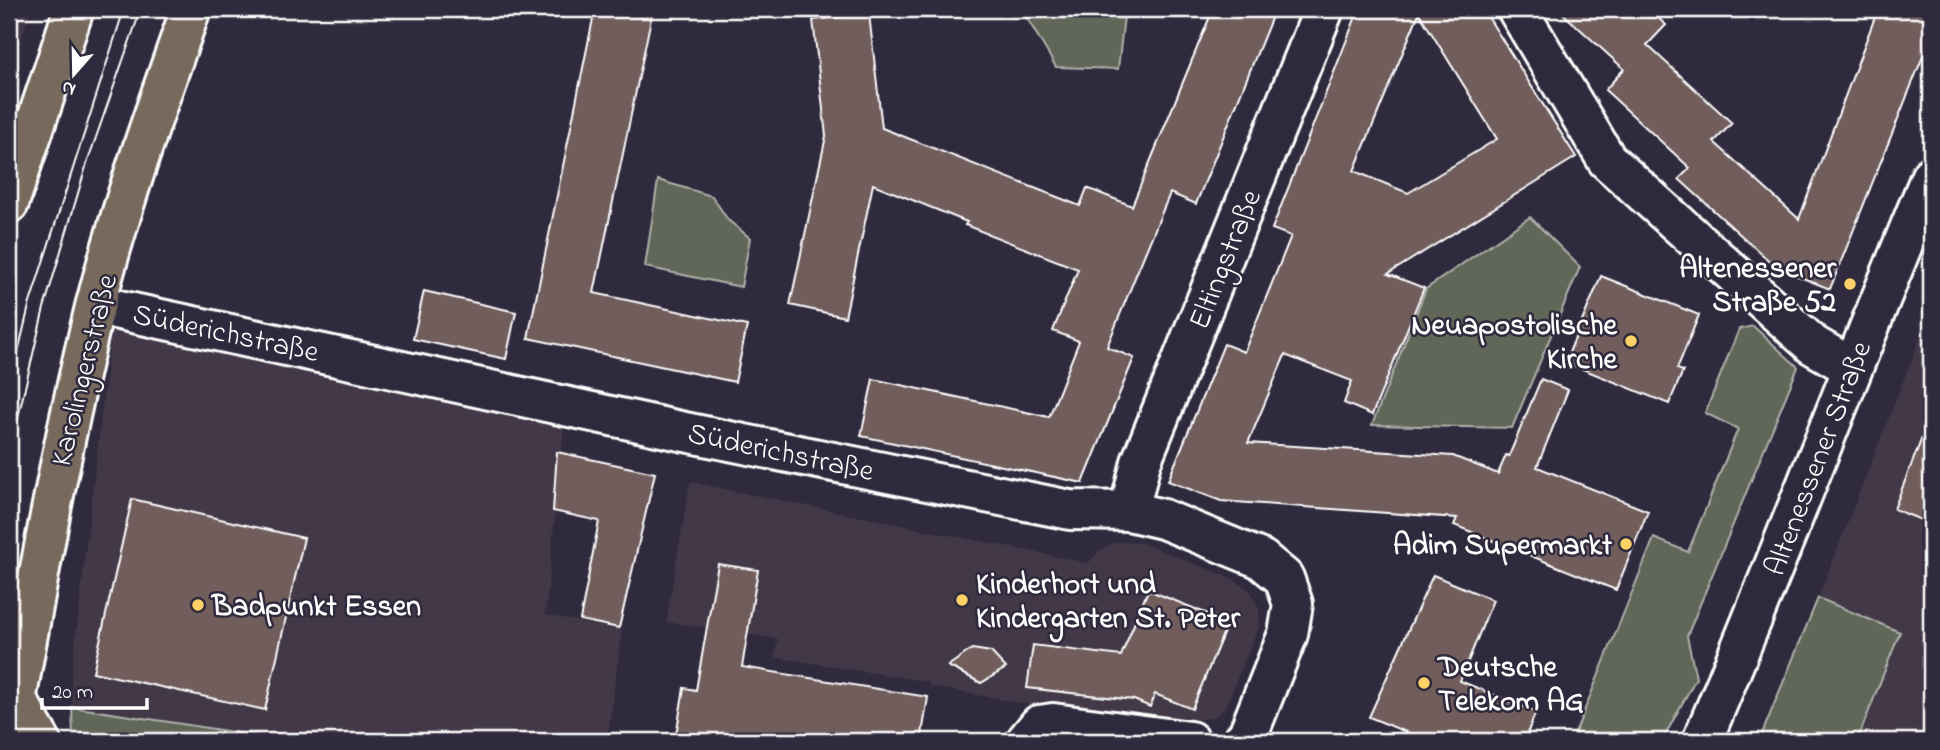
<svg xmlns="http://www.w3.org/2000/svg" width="1940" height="750" font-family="'Indie Flower',sans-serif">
  <rect width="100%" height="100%" fill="#2f2a3d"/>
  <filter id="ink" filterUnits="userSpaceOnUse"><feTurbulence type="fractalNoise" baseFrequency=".0143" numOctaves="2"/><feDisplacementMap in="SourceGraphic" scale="14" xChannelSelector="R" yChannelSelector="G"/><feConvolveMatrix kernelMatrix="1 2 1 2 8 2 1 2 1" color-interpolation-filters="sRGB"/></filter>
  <g filter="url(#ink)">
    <path fill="#423946" d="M 9,9 L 31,9 L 9,76 Z
      M 1931,310 L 1931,741 L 1857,741 L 1900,632 L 1818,598 Z
      M 112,320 L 565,416 L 545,615 L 622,630 L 607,741 L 292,741 L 72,707 L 71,678 Z
      M 690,482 L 1088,563 L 1100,550 L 1116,542 L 1142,543 L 1235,580 L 1250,591 L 1259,608 L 1259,626 L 1225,708 L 1214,717 L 1200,720 L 1038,701 L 1031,705 L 929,686 L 929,682 L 774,657 L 778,639 L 666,622 Z"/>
    <path fill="#606659" stroke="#b0b2ac" stroke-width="2" d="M 1030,9 L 1117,9 L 1124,16 L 1118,69 L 1056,67 L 1024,13 Z
      M 658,180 L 712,196 L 728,220 L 750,238 L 741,287 L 645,267 Z
      M 1530,217 L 1580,267 L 1512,428 L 1372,425 L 1426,289 Z
      M 1753,326 L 1798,367 L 1687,636 L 1696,678 L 1662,741 L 1572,741 L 1654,538 L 1688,552 L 1738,429 L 1705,413 L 1739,329 Z
      M 1818,598 L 1900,632 L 1857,741 L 1759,741 Z
      M 72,707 L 292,741 L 77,741 L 73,736 Z"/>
    <path fill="#6f5d5c" stroke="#fff" stroke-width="2" fill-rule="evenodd" d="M 595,9 L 653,9 L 594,293 L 747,326 L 735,382 L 528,338 Z
      M 1213,9 L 1275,9 L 1196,204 L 1170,193 L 1138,270 L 1107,347 L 1134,358 L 1083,483 L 861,436 L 873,379 L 1049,417 L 1079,341 L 1053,331 L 1078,269 L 965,225 L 967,222 L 873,184 L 845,317 L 790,305 L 826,136 L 813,20 L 869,14 L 882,128 L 1080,206 L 1087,188 L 1132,206 Z
      M 1359,9 L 1483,9 L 1576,157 L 1388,274 L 1424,288 L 1372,415 L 1344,403 L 1352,381 L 1285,355 L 1248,443 L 1453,456 L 1498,474 L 1506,455 L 1509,456 L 1541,379 L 1568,390 L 1537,467 L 1648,511 L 1616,590 L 1454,525 L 1457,518 L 1221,501 L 1168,481 L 1224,344 L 1244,352 L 1291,236 L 1272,229 ZM 1419,13 L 1497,139 L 1408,193 L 1354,171 Z
      M 1558,9 L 1648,9 L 1666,25 L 1647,45 L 1732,123 L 1714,142 L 1799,219 L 1878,9 L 1931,9 L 1931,36 L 1830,289 L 1777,268 L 1679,179 L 1690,168 L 1605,90 L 1624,69 Z
      M 1601,276 L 1699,315 L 1677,369 L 1683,371 L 1669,404 L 1565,362 Z
      M 424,291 L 516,312 L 506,359 L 413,339 Z
      M 1929,420 L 1931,421 L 1931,524 L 1894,509 Z
      M 557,452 L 655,473 L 619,628 L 580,620 L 599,521 L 553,511 Z
      M 132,499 L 304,538 L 265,710 L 93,672 Z
      M 718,564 L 758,570 L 742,667 L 928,697 L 921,741 L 675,741 L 684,688 L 696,690 Z
      M 1433,575 L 1493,600 L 1460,681 L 1536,712 L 1524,741 L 1428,741 L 1369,717 Z
      M 1148,590 L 1228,622 L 1192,709 L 1155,694 L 1150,707 L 1134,700 L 1027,688 L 1033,645 L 1121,656 Z
      M 972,649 L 991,652 L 1006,668 L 981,683 L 948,666 Z"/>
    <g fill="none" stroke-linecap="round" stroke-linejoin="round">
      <g stroke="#fff" stroke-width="44">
        <path id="minor" d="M 1517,9 L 1607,160 L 1813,345 L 1851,367
          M 96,305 L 685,432 L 1070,510 L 1129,511 L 1163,519 L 1261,559 L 1284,578 L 1293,604 L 1288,634 L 1247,737 L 1242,741
          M 1129,511 L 1141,462 L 1324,9
          M 1026,741 L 1039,725 L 1053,723 L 1190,741
          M 1702,741 C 1781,554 1853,363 1931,176"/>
      </g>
      <g stroke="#fff" stroke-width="44">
        <path id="major" d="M 9,203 L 74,9
          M 16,698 L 41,741
          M 9,740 C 35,595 60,450 95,307 C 121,206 156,107 191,9"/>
      </g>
      <use href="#minor" stroke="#2f2a3d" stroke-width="38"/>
      <use href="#major" stroke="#77695c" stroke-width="38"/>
      <path stroke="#fff" stroke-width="2" d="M 9,390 L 29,306 L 124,9
        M 9,455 L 44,308 L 87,163 L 141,9"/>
    </g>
  </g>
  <g fill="#ffd166" stroke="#2f2a3d" stroke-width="2.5">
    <circle cx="1850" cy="284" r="7"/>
    <circle cx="1631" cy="341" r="7"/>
    <circle cx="1626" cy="544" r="7"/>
    <circle cx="962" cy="600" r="7"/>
    <circle cx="198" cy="605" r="7"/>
    <circle cx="1424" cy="683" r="7"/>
  </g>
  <g text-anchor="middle" stroke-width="5" stroke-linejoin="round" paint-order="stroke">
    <g font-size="30" fill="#fff" stroke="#2f2a3d">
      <text transform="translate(1224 259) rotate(-68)" y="10">Eltingstraße</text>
      <text transform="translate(226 332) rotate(12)" y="10">Süderichstraße</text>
      <text transform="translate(83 370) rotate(-76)" y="10">Karolingerstraße</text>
      <text transform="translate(781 451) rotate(12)" y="10">Süderichstraße</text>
      <text transform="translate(1817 458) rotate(-69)" y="10">Altenessener Straße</text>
    </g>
    <g font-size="30" font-weight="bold" fill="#fff" stroke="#2f2a3d" text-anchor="end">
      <text x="1836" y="277">Altenessener<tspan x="1836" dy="34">Straße 52</tspan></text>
      <text x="1617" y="334">Neuapostolische<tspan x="1617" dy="34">Kirche</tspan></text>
      <text x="1612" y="554">Adim Supermarkt</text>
      <text x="976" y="593" text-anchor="start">Kinderhort und<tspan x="976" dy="34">Kindergarten St. Peter</tspan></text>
      <text x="212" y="615" text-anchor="start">Badpunkt Essen</text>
      <text x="1438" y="676" text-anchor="start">Deutsche<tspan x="1438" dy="34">Telekom AG</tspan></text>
    </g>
  </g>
  <rect width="1940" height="750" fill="none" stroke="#2f2a3d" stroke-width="35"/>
  <rect x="18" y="18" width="1905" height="715" fill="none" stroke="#fff" stroke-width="2.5" filter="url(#ink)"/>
  <g transform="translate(74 74) rotate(200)" stroke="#2f2a3d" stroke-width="5" paint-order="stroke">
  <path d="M0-5L12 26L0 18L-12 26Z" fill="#ffffff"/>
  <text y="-10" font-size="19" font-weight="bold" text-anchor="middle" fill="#ffffff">N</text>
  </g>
  <path d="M42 698v10h105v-10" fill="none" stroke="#ffffff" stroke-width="3.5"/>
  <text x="52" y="698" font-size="21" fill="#ffffff" stroke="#2f2a3d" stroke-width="5" paint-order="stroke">20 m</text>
</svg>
